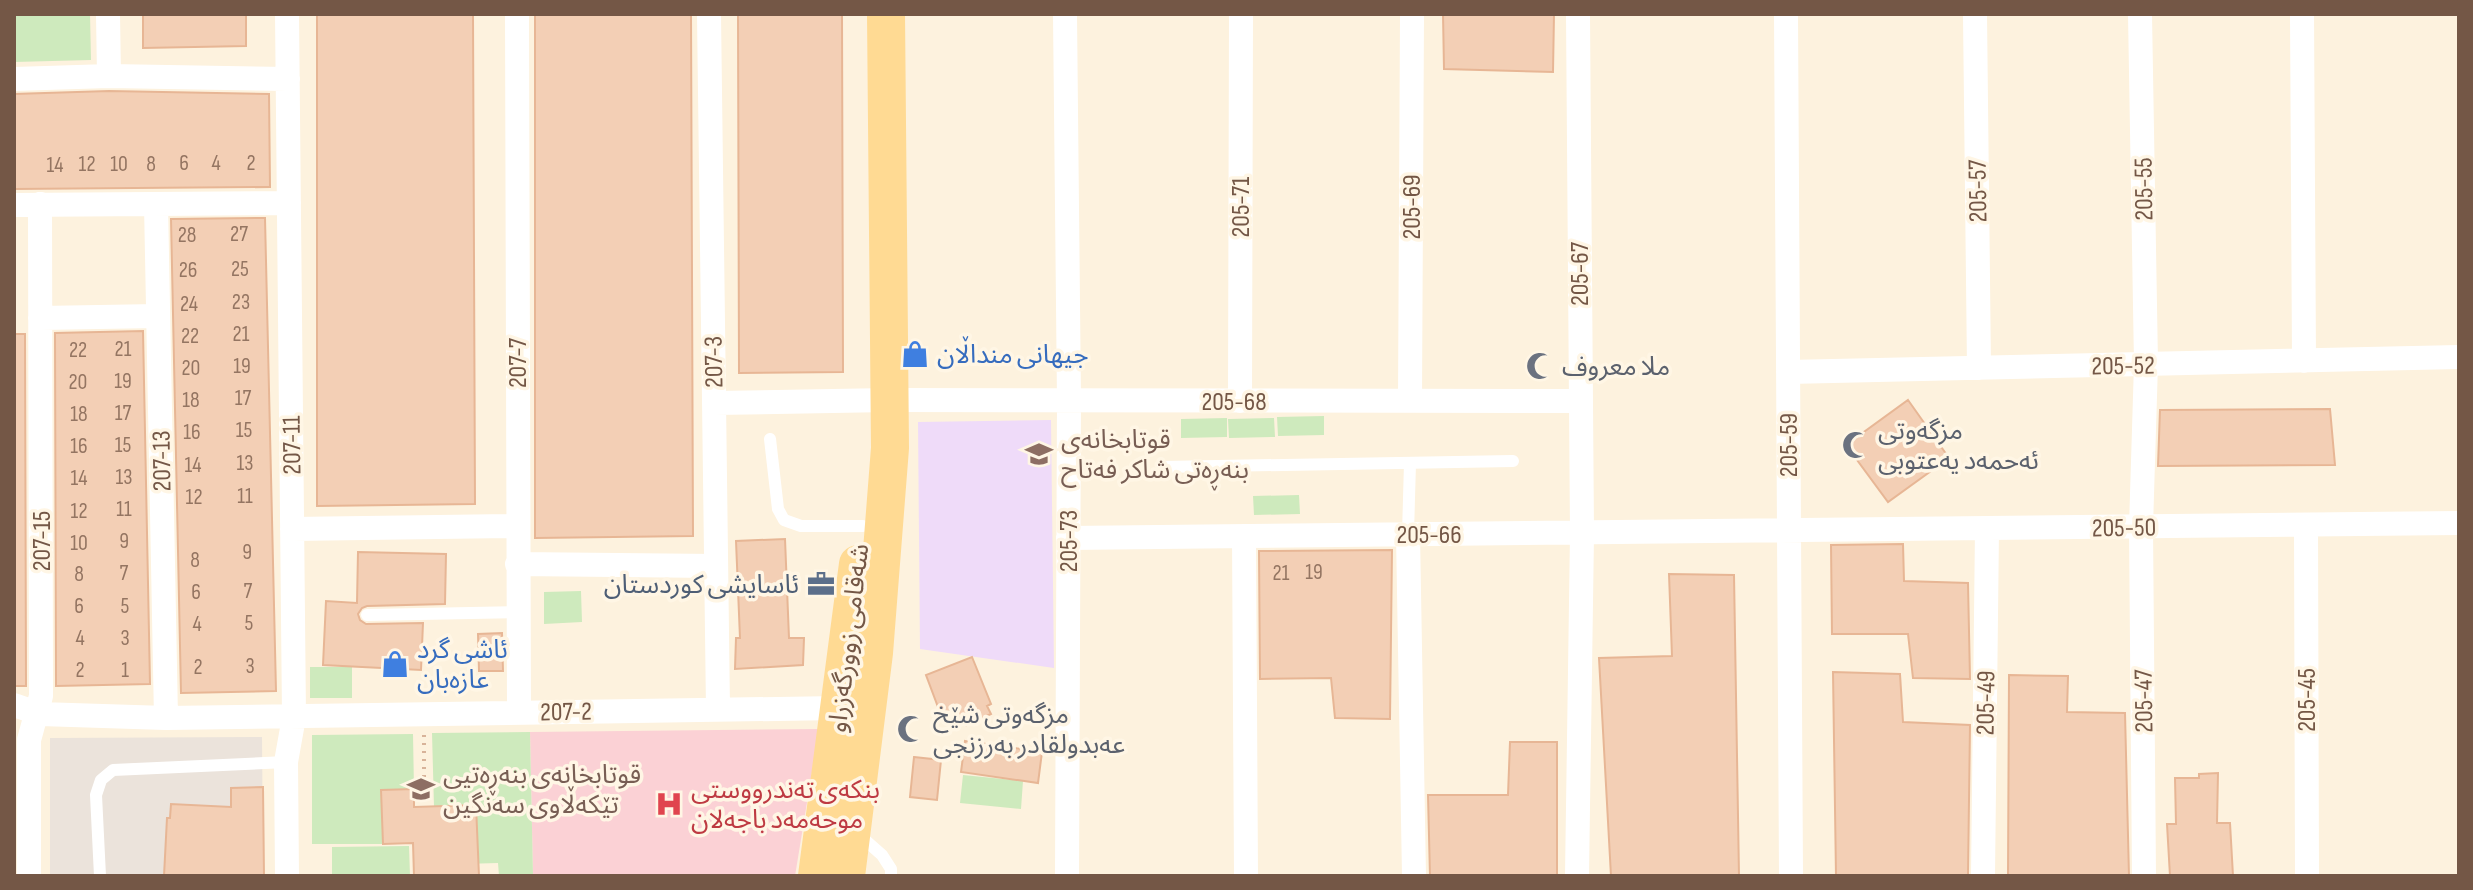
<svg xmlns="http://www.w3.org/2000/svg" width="2473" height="890" font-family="'Sofia Sans Condensed','Noto Sans Arabic',sans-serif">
  <rect width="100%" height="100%" fill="#fdf2de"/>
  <path fill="#ebe3db" d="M 262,737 L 263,860 L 178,876 L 50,876 L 50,738 Z"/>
  <path fill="#efdbf9" d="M 1051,420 L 1054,668 L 920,649 L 918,422 Z"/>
  <path fill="#fbd1d5" d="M 819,729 L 795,876 L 533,876 L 530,732 Z"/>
  <path fill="#ceeabd" d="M 14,14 L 90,14 L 91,60 L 14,62 Z
    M 1324,416 L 1324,435 L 1278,436 L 1277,417 Z
    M 1227,418 L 1227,437 L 1181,438 L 1181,419 Z
    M 1274,418 L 1275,437 L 1229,438 L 1228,419 Z
    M 1299,495 L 1300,514 L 1254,515 L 1253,496 Z
    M 581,591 L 582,622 L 544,624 L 544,592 Z
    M 310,667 L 352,667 L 352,698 L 310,698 Z
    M 530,732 L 533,876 L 499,876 L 498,863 L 429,865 L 478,845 L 476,805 L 434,807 L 432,733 Z
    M 413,734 L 414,789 L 381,790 L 383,844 L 312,844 L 312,735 Z
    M 963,775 L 1023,781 L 1021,809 L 960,803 Z
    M 409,846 L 410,876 L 332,876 L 332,847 Z"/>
  <path fill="#f3cfb5" stroke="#e7b695" stroke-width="2" d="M 143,14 L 246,14 L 246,46 L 143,48 Z
    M 317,14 L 473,14 L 475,504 L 317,506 Z
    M 535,14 L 691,14 L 693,536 L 535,538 Z
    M 738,14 L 842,14 L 843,372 L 739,373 Z
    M 1443,14 L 1554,14 L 1553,72 L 1444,69 Z
    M 109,91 L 269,94 L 270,187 L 14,189 L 14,94 Z
    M 265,218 L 276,691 L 181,693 L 171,219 Z
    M 143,331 L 150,684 L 56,686 L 55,333 Z
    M 14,334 L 25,334 L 26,686 L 14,686 Z
    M 1908,400 L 1949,458 L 1888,502 L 1846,445 Z
    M 2330,409 L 2335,465 L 2158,466 L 2160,410 Z
    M 785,539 L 789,638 L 804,638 L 803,665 L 735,669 L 736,638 L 740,638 L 736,541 Z
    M 1903,544 L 1904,581 L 1968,583 L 1970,679 L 1913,678 L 1908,634 L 1832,634 L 1831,545 Z
    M 1392,550 L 1390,719 L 1335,718 L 1331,678 L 1260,679 L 1259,551 Z
    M 358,552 L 446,554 L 445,604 L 367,606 L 362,608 L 358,614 L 360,620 L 366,624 L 423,623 L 421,670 L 323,665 L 326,601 L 357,603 Z
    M 1669,574 L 1734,575 L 1739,876 L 1611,876 L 1599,658 L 1672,656 Z
    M 502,633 L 503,671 L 479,671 L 478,634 Z
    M 972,657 L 991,704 L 987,706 L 991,714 L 967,725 L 969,714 L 944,723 L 926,675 Z
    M 1833,672 L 1900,674 L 1903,722 L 1970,725 L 1968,876 L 1836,876 Z
    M 2009,675 L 2068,676 L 2067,712 L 2125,713 L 2129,876 L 2008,876 Z
    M 965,741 L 1042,752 L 1038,783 L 961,772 Z
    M 1510,742 L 1557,742 L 1557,876 L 1430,876 L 1428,795 L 1508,795 Z
    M 914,757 L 941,760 L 937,800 L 910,797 Z
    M 2218,773 L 2217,823 L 2230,823 L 2233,876 L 2170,876 L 2167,824 L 2176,824 L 2175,778 L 2199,778 L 2199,774 Z
    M 263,787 L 264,876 L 164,876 L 167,818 L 170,818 L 171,804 L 231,807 L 231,788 Z
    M 414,789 L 414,807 L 476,805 L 479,876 L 414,876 L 413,843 L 383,844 L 381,790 Z"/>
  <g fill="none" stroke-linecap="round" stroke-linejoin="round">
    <path stroke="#d8b399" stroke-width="4" stroke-dasharray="2 6" stroke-linecap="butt" d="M 424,735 L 424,807"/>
    <path stroke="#fff" stroke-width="12" d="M 770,439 L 778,509 L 784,520 L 801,526 L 863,526
      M 1162,467 L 1513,461
      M 1408,534 L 1410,463
      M 367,615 L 518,612
      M 857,833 L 882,855 L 891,869 L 891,876
      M 100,876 L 96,795 L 101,780 L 113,770 L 286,762"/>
    <path stroke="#fff" stroke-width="24" d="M 108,14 L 109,76
      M 287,14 L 294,717 L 286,762 L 287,876
      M 517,14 L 519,712
      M 709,14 L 718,709
      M 1065,14 L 1069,401 L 1067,876
      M 1786,14 L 1791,876
      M 1975,14 L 1979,368
      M 2140,14 L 2146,364 L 2141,527 L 2144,876
      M 2302,14 L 2304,361
      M 14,79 L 109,76 L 288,79
      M 156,204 L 166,718
      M 14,205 L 289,203
      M 40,318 L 158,316
      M 1788,372 L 2459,357
      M 1240,401 L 1241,14
      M 1410,401 L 1412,14
      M 714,403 L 889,400 L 1580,401
      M 2306,525 L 2307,876
      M 292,529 L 517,526
      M 1408,534 L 1414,876
      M 1244,536 L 1246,876
      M 1068,538 L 2459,523
      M 517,564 L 716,566
      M 14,705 L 40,714 L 166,718 L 839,708
      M 29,876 L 29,740 L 41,696 L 40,204
      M 1577,876 L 1582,534 L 1578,14
      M 1983,876 L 1987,529"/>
    <path stroke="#ffda93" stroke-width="38" d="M 817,876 L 858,564
      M 846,876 L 874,653 L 890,448 L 886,14"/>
  </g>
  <defs>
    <g id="shop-bare" transform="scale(2.16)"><path d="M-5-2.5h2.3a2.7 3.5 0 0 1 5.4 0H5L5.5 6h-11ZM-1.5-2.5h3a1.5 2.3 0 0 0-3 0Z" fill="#3f7fe0" stroke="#fff6e5" stroke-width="2.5" paint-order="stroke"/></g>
    <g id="mosque-bare" transform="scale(2.16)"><path d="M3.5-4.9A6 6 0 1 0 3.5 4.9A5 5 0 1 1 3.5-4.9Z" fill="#6b7280" stroke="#fff6e5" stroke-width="2.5" paint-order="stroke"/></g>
    <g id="school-bare" transform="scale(2.16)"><path d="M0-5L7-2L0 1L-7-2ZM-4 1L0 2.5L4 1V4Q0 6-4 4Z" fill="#8d6e63" stroke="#fff6e5" stroke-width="2.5" paint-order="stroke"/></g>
    <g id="office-bare" transform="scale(2.16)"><path d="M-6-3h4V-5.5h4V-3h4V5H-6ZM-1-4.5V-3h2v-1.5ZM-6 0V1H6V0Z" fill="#5c6f8a" stroke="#fff6e5" stroke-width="2.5" paint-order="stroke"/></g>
    <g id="hospital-bare" transform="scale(2.16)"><path d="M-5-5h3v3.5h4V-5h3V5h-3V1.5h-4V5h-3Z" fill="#e0444e" stroke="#fff6e5" stroke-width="2.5" paint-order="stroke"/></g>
  </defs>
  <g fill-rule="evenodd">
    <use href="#shop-bare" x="915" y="354"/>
    <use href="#mosque-bare" x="1540" y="366"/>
    <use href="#mosque-bare" x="1856" y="445"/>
    <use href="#school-bare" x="1039" y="454"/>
    <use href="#office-bare" x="821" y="584"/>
    <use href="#shop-bare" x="395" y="664"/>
    <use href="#mosque-bare" x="911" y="729"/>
    <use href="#school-bare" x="421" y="789"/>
    <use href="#hospital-bare" x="669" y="804"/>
  </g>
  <g text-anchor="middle" stroke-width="7" stroke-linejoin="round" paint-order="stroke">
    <g font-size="22" fill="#947562">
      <text x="184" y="170">6</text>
      <text x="216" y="170">4</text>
      <text x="251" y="170">2</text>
      <text x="87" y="171">12</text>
      <text x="119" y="171">10</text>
      <text x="151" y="171">8</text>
      <text x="55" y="172">14</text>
      <text x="239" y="241">27</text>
      <text x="187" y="242">28</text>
      <text x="240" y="276">25</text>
      <text x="188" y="277">26</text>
      <text x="241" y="309">23</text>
      <text x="189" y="311">24</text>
      <text x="241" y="341">21</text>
      <text x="190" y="343">22</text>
      <text x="123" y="356">21</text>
      <text x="78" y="357">22</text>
      <text x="242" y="373">19</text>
      <text x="191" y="375">20</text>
      <text x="123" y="388">19</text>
      <text x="78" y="389">20</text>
      <text x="243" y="405">17</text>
      <text x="191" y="407">18</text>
      <text x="123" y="420">17</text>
      <text x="79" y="421">18</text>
      <text x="244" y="437">15</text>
      <text x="192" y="439">16</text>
      <text x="123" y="452">15</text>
      <text x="79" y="453">16</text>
      <text x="245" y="470">13</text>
      <text x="193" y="472">14</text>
      <text x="124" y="484">13</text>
      <text x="79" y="485">14</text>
      <text x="245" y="503">11</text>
      <text x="194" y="504">12</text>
      <text x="124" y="516">11</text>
      <text x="79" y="518">12</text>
      <text x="124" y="548">9</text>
      <text x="79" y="550">10</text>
      <text x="247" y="559">9</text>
      <text x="195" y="567">8</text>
      <text x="1314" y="579">19</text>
      <text x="124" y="580">7</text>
      <text x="1281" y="580">21</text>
      <text x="79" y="581">8</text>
      <text x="248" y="598">7</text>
      <text x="196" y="599">6</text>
      <text x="79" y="613">6</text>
      <text x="125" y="613">5</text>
      <text x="249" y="630">5</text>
      <text x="197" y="631">4</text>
      <text x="80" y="645">4</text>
      <text x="125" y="645">3</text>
      <text x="250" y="673">3</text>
      <text x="198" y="674">2</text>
      <text x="80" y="677">2</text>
      <text x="125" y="677">1</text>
    </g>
    <g font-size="26" fill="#745746" stroke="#fff6e5">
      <text transform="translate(2143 189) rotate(-91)" y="9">205-55</text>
      <text transform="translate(1977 191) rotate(-91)" y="9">205-57</text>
      <text transform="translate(1240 207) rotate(-90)" y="9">205-71</text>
      <text transform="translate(1411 207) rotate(-90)" y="9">205-69</text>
      <text transform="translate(1579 274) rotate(-90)" y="9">205-67</text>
      <text transform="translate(713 362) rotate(-91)" y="9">207-3</text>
      <text transform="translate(517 363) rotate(-90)" y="9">207-7</text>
      <text transform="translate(2123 365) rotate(-1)" y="9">205-52</text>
      <text x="1234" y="410">205-68</text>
      <text transform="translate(291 445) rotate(-91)" y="9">207-11</text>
      <text transform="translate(1788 445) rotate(-90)" y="9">205-59</text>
      <text transform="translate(161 461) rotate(-91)" y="9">207-13</text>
      <text transform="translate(2124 527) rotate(-1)" y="9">205-50</text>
      <text x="1429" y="543">205-66</text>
      <text transform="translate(41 541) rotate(-90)" y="9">207-15</text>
      <text transform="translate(1068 541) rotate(-90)" y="9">205-73</text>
      <text transform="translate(848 638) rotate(-83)" y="9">شەقامی زوورگەزراو</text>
      <text transform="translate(2306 700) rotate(-90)" y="9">205-45</text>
      <text transform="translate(2143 701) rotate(-91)" y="9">205-47</text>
      <text transform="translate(1985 703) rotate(-89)" y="9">205-49</text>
      <text transform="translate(566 711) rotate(-1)" y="9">207-2</text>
    </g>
    <g font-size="26" fill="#366cbe" stroke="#fff6e5" text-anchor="start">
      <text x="937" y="363">جیهانی منداڵان</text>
      <text x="417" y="658">ئاشی گرد<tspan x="417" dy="30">عازه‌بان</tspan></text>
    </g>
    <g font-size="26" fill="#5b616d" stroke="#fff6e5" text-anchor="start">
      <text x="1562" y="375">ملا معروف</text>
      <text x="1878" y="439">مزگەوتی<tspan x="1878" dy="30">ئەحمەد یەعتوبی</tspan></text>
      <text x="933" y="723">مزگەوتی شێخ<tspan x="933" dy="30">عەبدولقادر بەرزنجی</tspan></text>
    </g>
    <g font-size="26" fill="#785e54" stroke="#fff6e5" text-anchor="start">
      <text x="1061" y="448">قوتابخانەی<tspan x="1061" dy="30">بنەڕەتی شاكر فەتاح</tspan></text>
      <text x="443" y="783">قوتابخانەی بنەڕەتیی<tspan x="443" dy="30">تێکەڵاوی سەنگین</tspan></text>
    </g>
    <g font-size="26" fill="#4e5e75" stroke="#fff6e5" text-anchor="end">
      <text x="799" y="593">ئاسایشی كوردستان</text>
    </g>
    <g font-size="26" fill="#be3a42" stroke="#fff6e5" text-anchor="start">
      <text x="691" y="798">بنکەی تەندرووستی<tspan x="691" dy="30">موحەمەد باجەلان</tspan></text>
    </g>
  </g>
  <rect width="2473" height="890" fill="none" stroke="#745746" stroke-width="32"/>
</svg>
